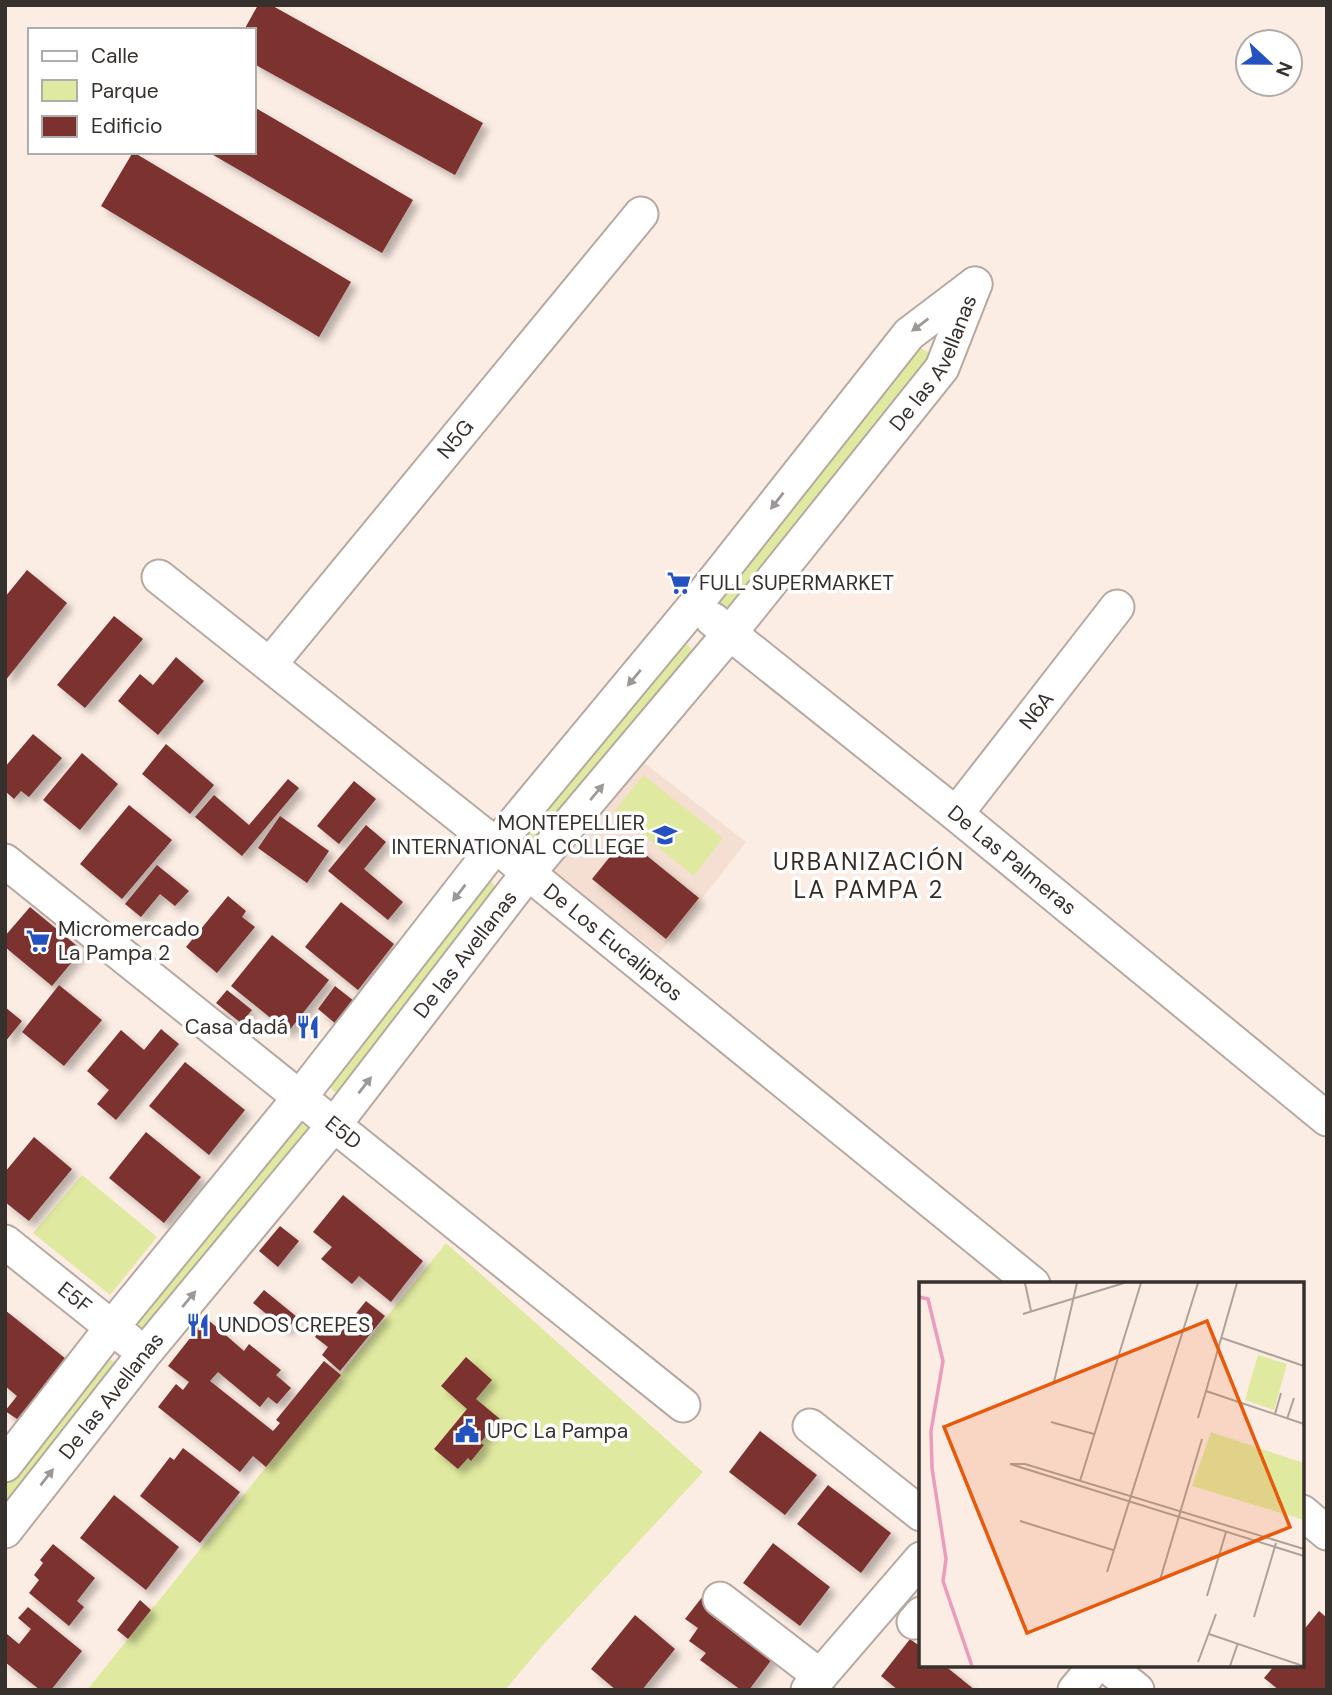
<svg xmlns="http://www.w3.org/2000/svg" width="1332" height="1695" font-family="'DM Sans',sans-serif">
  <defs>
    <filter id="shadow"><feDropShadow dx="6" dy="6" stdDeviation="3.5" flood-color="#0004"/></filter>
  </defs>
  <rect width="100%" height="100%" fill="#fcede4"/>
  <path fill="#f5dfd2" d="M 638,758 L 746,842 L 659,954 L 552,871 Z"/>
  <path fill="#dfe99f" d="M 921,348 L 928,352 L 931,358 L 729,609 L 722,605 L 719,599 L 917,349 Z
    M 682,643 L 689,646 L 693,653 L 528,851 L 519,845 L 518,838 Z
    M 643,775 L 723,838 L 694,876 L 614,812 Z
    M 483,881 L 491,881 L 498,890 L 341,1093 L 334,1092 L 328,1083 Z
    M 296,1123 L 307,1126 L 310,1130 L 145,1331 L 139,1328 L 135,1318 Z
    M 82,1175 L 157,1237 L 110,1295 L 33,1233 Z
    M 446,1243 L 703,1472 L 543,1645 L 505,1690 L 87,1690 Z
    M 107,1357 L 116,1363 L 5,1513 L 5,1476 Z"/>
  <path fill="#7b322f" filter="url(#shadow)" d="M 258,5 L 271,5 L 483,123 L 455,175 L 254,64 L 254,30 L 244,30 Z
    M 254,107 L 413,200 L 382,253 L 208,152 L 254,152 Z
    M 133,152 L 351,282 L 319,337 L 101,206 Z
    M 27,570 L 67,603 L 5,681 L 5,597 Z
    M 114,616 L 143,639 L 85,708 L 57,685 Z
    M 176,657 L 204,681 L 158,735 L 118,701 L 140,674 L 153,685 Z
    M 33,734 L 62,758 L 29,797 L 21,791 L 14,799 L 5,791 L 5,767 Z
    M 166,744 L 214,785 L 190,814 L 142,774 Z
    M 82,753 L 118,784 L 80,830 L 43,800 Z
    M 288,779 L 299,788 L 242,856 L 195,817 L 214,795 L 249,825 Z
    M 354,781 L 376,799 L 339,844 L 317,826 Z
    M 129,805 L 172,840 L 122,899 L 80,864 Z
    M 280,816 L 329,851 L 307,883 L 258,848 Z
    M 366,825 L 386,842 L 364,869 L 403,902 L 388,920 L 328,871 Z
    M 625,838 L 699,898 L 666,939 L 592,879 Z
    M 157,865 L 189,891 L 175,906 L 160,894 L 141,917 L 125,904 Z
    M 228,896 L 246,911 L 242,917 L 255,927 L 217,973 L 186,947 Z
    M 341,902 L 394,944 L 358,990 L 305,947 Z
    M 30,907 L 82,950 L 52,986 L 5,947 L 5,936 Z
    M 272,935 L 329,980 L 288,1032 L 231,986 Z
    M 59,985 L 102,1020 L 64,1066 L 22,1032 Z
    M 335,986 L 354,1001 L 336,1024 L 318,1009 Z
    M 227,990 L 252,1010 L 241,1023 L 216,1003 Z
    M 5,1007 L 22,1021 L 5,1042 Z
    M 161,1029 L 179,1044 L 116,1120 L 97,1104 L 109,1090 L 87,1071 L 121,1030 L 144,1050 Z
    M 185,1062 L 245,1110 L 209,1155 L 149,1106 Z
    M 146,1132 L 201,1177 L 164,1223 L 109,1178 Z
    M 34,1137 L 72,1169 L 29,1221 L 5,1202 L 5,1172 Z
    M 343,1195 L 423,1261 L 391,1302 L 359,1276 L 352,1284 L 321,1259 L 332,1247 L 313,1232 Z
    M 280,1226 L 299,1241 L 278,1267 L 259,1251 Z
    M 264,1290 L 297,1317 L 286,1330 L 253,1303 Z
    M 366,1301 L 385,1316 L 340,1371 L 322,1355 L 328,1347 L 315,1337 L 327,1321 L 341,1332 Z
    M 5,1310 L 66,1359 L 17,1419 L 5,1411 L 17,1396 L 5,1386 Z
    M 206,1318 L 244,1351 L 249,1344 L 281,1370 L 276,1375 L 291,1388 L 277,1404 L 268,1397 L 260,1407 L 218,1372 L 210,1381 L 273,1431 L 280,1423 L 276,1420 L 324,1361 L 341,1375 L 266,1467 L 253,1456 L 240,1472 L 158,1407 L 176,1384 L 183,1390 L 189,1382 L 168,1366 Z
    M 466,1357 L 492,1380 L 476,1399 L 500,1419 L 480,1443 L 484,1445 L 471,1461 L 468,1458 L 458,1469 L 434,1449 L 467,1409 L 441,1386 Z
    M 760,1431 L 817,1475 L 785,1515 L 729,1472 Z
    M 183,1448 L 240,1492 L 200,1543 L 140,1496 L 170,1457 L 174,1460 Z
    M 828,1485 L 891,1533 L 861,1573 L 797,1524 Z
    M 114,1495 L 179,1547 L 146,1590 L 80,1538 Z
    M 773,1543 L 830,1587 L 800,1626 L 743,1583 Z
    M 53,1544 L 95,1578 L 77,1601 L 84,1607 L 69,1626 L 29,1593 L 39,1580 L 34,1575 L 43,1563 L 40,1560 Z
    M 703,1596 L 778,1651 L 749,1690 L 741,1690 L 700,1660 L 706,1653 L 689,1641 L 698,1628 L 685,1619 Z
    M 140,1600 L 151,1610 L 128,1639 L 117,1630 Z
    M 28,1607 L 82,1651 L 51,1690 L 40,1690 L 5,1662 L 5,1636 L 7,1634 L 19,1644 L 31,1629 L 18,1618 Z
    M 1319,1611 L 1327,1618 L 1327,1690 L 1279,1690 L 1264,1678 L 1275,1665 L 1302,1665 L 1302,1632 Z
    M 635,1615 L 675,1649 L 642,1690 L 616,1690 L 591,1669 Z
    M 910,1639 L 921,1647 L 921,1665 L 944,1665 L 975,1690 L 898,1690 L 881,1676 Z"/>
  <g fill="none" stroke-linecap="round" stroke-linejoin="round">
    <g stroke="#b7a9a1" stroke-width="37">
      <g id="minor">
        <path id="s1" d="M 159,577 L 496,845 L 528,873 L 1033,1284"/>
        <path id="s2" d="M 712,619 L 956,814 L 1327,1119"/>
        <path id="s3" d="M 271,663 L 641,214"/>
        <path id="s4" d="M 956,814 L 1117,607"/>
        <path id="s5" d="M 5,861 L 683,1405"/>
        <path id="s6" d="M 5,1242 L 129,1341"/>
        <path d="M 810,1426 L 921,1514"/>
        <path d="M 5,1465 L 112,1327 L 300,1097 L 496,845 L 695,605 L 909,334 L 975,284"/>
        <path d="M 1302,1512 L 1327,1533"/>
        <path id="s7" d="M 5,1531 L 144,1354 L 334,1125 L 528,873 L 730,633 L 942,368 L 975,284"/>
        <path d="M 720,1599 L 820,1676"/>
        <path d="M 914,1622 L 921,1614"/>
        <path d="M 1106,1665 L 1137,1690"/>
        <path d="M 808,1690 L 921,1559"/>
        <path d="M 1075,1690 L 1096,1665"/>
      </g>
    </g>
    <use href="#minor" stroke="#fff" stroke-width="33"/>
  </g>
  <defs><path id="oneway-solid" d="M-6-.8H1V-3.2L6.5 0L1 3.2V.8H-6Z" transform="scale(1.75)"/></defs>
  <g fill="#9b9896">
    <use href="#oneway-solid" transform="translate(920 325) rotate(143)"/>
    <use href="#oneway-solid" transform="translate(777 501) rotate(128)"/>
    <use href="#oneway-solid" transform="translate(634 678) rotate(130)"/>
    <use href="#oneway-solid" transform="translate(597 792) rotate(-50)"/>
    <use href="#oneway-solid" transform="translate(459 893) rotate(128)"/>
    <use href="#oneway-solid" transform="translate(365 1085) rotate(-52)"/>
    <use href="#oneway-solid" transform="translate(189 1299) rotate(-50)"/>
    <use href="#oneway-solid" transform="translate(47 1477) rotate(-52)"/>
  </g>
  <defs>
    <g id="supermarket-bare" transform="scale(1.89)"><path d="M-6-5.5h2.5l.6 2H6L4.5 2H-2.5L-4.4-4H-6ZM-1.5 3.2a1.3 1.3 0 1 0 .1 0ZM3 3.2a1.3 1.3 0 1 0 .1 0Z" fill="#2452c0" stroke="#fff" stroke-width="2.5" paint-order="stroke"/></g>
    <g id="university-bare" transform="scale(1.89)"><path d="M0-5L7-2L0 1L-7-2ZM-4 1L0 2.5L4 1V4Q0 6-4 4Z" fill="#2452c0" stroke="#fff" stroke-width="2.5" paint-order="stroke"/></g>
    <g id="restaurant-bare" transform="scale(1.89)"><path d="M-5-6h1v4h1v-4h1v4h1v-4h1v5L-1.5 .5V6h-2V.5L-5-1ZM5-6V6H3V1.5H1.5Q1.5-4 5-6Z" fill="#2452c0" stroke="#fff" stroke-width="2.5" paint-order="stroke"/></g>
    <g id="civic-bare" transform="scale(1.89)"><path d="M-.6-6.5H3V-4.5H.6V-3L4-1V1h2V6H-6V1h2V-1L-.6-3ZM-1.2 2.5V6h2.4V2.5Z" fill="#2452c0" stroke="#fff" stroke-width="2.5" paint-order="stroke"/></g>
  </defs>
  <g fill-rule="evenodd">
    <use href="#supermarket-bare" x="679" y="583"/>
    <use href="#university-bare" x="665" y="835"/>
    <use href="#supermarket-bare" x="38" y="941"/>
    <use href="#restaurant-bare" x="308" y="1027"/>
    <use href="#restaurant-bare" x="198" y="1325"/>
    <use href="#civic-bare" x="467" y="1431"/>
  </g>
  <g text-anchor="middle" stroke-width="7" stroke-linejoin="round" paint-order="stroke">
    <g font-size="21" fill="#37312e" stroke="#fff">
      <text dy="7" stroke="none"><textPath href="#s7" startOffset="1494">De las Avellanas</textPath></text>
      <text dy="7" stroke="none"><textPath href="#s3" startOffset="290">N5G</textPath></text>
      <text dy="7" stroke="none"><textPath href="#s4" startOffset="131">N6A</textPath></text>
      <text dy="7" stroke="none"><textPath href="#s2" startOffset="385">De Las Palmeras</textPath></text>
      <text dy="7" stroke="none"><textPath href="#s1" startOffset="583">De Los Eucaliptos</textPath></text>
      <text dy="7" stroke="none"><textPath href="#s7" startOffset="738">De las Avellanas</textPath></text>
      <text dy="7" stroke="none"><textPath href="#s5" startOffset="434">E5D</textPath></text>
      <text dy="7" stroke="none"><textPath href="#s6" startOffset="89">E5F</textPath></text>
      <text dy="7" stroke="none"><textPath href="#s7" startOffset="172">De las Avellanas</textPath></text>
    </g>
    <g font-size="21" fill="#37312e" stroke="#fff" text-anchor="start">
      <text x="699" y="590">FULL SUPERMARKET</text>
      <text x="645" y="830" text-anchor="end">MONTEPELLIER<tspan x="645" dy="24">INTERNATIONAL COLLEGE</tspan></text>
      <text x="58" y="936">Micromercado<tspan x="58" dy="24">La Pampa 2</tspan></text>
      <text x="288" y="1034" text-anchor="end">Casa dadá</text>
      <text x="218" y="1332">UNDOS CREPES</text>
      <text x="487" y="1438">UPC La Pampa</text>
    </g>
    <g font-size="24" letter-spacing="2" fill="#372c25" stroke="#fff">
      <text x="869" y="870">URBANIZACIÓN<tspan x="869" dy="28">LA PAMPA 2</tspan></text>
    </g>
  </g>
  <g transform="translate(919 1282)">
    <rect width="385" height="385" fill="#fcede4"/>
    <path d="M 339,73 L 368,82 L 355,128 L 326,118 ZM 292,150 L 385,181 L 385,238 L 273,204 Z" fill="#dfe99f"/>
    <path fill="none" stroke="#ec9bbc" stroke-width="3.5" d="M 0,15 L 9,17 L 24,79 L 12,149 L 13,186 L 27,277 L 24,299 L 53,384"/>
    <path fill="none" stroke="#ada29b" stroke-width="2" d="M 106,1 L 112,29M 318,1 L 287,109 L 385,142M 104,32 L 205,1M 303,56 L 385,84M 135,100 L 158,1M 356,132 L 362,111M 279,136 L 287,109M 368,137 L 375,116M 132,140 L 175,152M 91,182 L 385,274M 91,182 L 106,182 L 385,267M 161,199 L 222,1M 101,239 L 194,268M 188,290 L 279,1M 241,298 L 283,157M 288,314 L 307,250M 335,335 L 357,261M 290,352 L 384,384M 279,380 L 297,332M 311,384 L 319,361"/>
    <path fill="#e8590c" fill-opacity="0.15" stroke="#e8590c" stroke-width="3.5" d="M 288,39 L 371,245 L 108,351 L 25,145 Z"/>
    <rect width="385" height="385" fill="none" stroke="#37312e" stroke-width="3.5"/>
  </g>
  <rect width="1332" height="1695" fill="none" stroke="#37312e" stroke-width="14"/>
  <rect x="28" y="28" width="228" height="126" fill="#ffffff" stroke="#afadab" stroke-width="2"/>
  <rect x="42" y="51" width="35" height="10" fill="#ffffff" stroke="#afadab" stroke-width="2"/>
  <text x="91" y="63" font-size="21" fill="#37312e">Calle</text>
  <rect x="42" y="80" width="35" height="21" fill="#dfe99f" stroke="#afadab" stroke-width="2"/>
  <text x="91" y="98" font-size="21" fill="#37312e">Parque</text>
  <rect x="42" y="116" width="35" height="21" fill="#7b322f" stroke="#afadab" stroke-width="2"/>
  <text x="91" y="133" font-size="21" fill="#37312e">Edificio</text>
  <g transform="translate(1269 63) rotate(112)"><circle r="33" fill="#ffffff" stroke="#afadab" stroke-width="2"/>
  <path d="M0-5L12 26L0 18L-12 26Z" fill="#2452c0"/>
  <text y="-10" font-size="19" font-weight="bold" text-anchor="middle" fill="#37312e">N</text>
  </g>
</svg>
